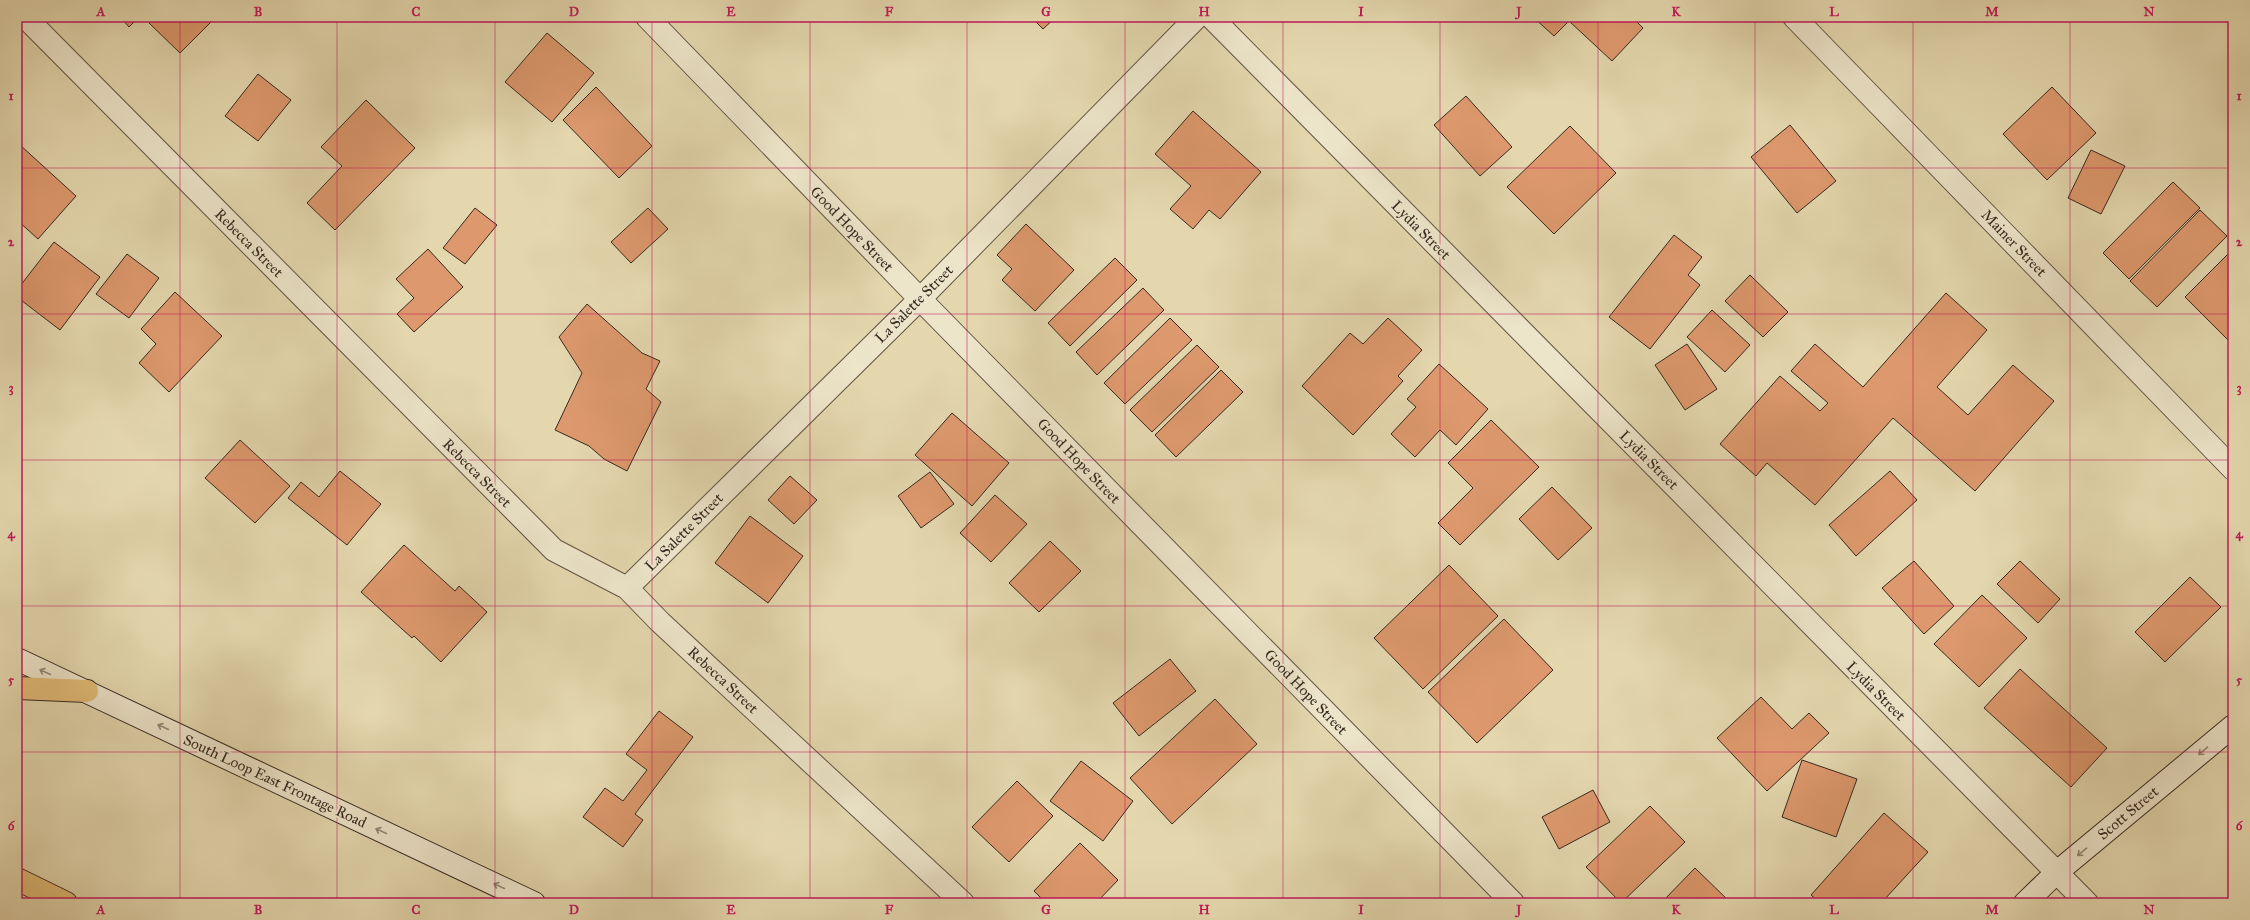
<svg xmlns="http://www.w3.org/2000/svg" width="2250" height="920" font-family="'IM FELL Great Primer',serif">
  <rect width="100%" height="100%" fill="#e4d7ae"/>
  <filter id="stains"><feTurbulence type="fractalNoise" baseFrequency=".005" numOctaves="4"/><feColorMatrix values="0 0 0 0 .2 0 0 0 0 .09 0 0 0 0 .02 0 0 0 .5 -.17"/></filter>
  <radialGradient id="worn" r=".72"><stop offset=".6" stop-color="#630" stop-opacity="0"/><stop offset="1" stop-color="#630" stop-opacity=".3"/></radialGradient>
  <path fill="#dd996d" stroke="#362921" d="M 120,17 L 139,17 L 129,27 Z
    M 155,17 L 216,17 L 180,53 L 149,23 Z
    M 1031,17 L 1056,17 L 1043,29 Z
    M 1331,17 L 1343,17 L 1339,22 Z
    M 1533,17 L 1632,17 L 1643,28 L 1612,61 L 1569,21 L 1554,36 Z
    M 547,33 L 594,73 L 552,122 L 505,82 Z
    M 258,74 L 291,100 L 258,141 L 225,116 Z
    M 596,87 L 652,146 L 619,178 L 563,120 Z
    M 2052,87 L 2096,133 L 2047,180 L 2003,134 Z
    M 1466,96 L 1512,147 L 1480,176 L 1434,125 Z
    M 366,100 L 415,148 L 335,230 L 307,203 L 342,166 L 321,147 Z
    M 1193,111 L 1261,172 L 1220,219 L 1209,210 L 1193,229 L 1170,209 L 1191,186 L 1155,154 Z
    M 1790,125 L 1836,181 L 1797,213 L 1751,157 Z
    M 1570,126 L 1616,173 L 1554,234 L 1507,187 Z
    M 20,145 L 76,196 L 38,239 L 17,220 L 17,148 Z
    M 2091,150 L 2125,166 L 2101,214 L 2068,198 Z
    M 2233,160 L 2233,169 L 2229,164 Z
    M 2173,182 L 2200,208 L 2129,279 L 2103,253 Z
    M 475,208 L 497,225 L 465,264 L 443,248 Z
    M 648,208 L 668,229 L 631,263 L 611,242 Z
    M 2200,210 L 2227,236 L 2157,307 L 2130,281 Z
    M 1026,224 L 1074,270 L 1035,311 L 1002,280 L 1012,269 L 997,255 Z
    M 1674,235 L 1702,257 L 1688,275 L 1700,285 L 1650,349 L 1609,317 Z
    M 54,242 L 100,277 L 60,330 L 17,297 L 17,290 Z
    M 428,249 L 463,287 L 414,332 L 397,314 L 414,298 L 396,279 Z
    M 2233,249 L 2233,345 L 2185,297 Z
    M 127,254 L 159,278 L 129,318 L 96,294 Z
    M 1115,258 L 1137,280 L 1070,346 L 1048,323 Z
    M 1750,275 L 1788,312 L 1763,337 L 1725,301 Z
    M 1143,288 L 1164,310 L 1097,375 L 1076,352 Z
    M 175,292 L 222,336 L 169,392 L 139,363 L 156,344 L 141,329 Z
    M 1946,293 L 1987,330 L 1937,387 L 1968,415 L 2013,365 L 2054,401 L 1975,491 L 1893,418 L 1815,505 L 1767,463 L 1756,476 L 1720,444 L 1780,376 L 1820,411 L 1828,403 L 1791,371 L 1815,344 L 1863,387 Z
    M 587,304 L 642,353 L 660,361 L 646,389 L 661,402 L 627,471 L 604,459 L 589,446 L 555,430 L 582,373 L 559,337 Z
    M 1712,310 L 1750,345 L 1725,372 L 1687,337 Z
    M 1170,318 L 1192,340 L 1125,404 L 1104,383 Z
    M 1388,318 L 1422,350 L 1398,376 L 1403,381 L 1353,435 L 1302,386 L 1350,333 L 1363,344 Z
    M 1687,344 L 1717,389 L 1685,410 L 1655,365 Z
    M 1197,345 L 1219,367 L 1152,432 L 1130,410 Z
    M 1439,364 L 1488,409 L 1456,445 L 1440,430 L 1415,457 L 1391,434 L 1416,407 L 1407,399 Z
    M 1221,370 L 1243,392 L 1176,457 L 1155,435 Z
    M 952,413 L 1009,463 L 972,506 L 915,455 Z
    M 1491,420 L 1539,467 L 1460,545 L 1438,523 L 1473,488 L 1448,463 Z
    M 240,440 L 290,486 L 255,523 L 205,478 Z
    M 340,471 L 381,504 L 347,545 L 288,498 L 301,482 L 319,497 Z
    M 1890,471 L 1917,500 L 1856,556 L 1829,525 Z
    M 930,472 L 954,504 L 921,528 L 898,496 Z
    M 790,476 L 817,500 L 794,524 L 768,500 Z
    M 1552,487 L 1592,528 L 1558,560 L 1519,519 Z
    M 995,495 L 1027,524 L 991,562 L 960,533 Z
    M 750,516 L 803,556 L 768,603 L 715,563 Z
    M 1050,541 L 1081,571 L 1039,612 L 1009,583 Z
    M 404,545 L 455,591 L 459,586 L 487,612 L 441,662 L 414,636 L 412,638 L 361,592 Z
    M 1914,561 L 1954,606 L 1924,634 L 1882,588 Z
    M 2020,561 L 2060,599 L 2038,623 L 1997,584 Z
    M 1449,565 L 1498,616 L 1423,689 L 1374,638 Z
    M 2190,577 L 2221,607 L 2165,662 L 2135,632 Z
    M 1982,595 L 2027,638 L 1979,687 L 1934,644 Z
    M 1504,619 L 1553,670 L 1477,743 L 1428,692 Z
    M 1170,659 L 1196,691 L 1139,736 L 1113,703 Z
    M 2020,669 L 2107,748 L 2071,787 L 1984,708 Z
    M 1761,697 L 1792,729 L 1809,713 L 1829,733 L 1767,791 L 1717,738 Z
    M 1215,699 L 1257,744 L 1172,824 L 1130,778 Z
    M 659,711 L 693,737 L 635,814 L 643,820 L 623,847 L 583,817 L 605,788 L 623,801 L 647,770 L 626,754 Z
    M 1802,760 L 1857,779 L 1836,837 L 1782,817 Z
    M 1081,761 L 1133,801 L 1103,841 L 1050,801 Z
    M 1017,781 L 1053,816 L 1009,862 L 972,827 Z
    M 1593,790 L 1610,822 L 1559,849 L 1542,817 Z
    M 1650,806 L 1685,842 L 1621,903 L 1586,867 Z
    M 1884,813 L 1928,852 L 1884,900 L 1887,903 L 1820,903 L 1811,895 Z
    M 1080,843 L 1118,880 L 1096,903 L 1046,903 L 1034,891 Z
    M 1695,868 L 1731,903 L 1661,903 Z"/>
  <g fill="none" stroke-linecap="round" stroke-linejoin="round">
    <g stroke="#625444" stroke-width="24">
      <path id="minor" d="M 25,17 L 554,550 L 627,588 L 660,622 L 963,903
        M 647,17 L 920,299 L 1513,903
        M 1211,17 L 2087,903
        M 627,588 L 920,299 L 1197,17"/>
    </g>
    <g stroke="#625444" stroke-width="24">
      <path id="tertiary" d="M 1794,17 L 2233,469"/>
    </g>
    <g stroke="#362921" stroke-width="24">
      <path id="secondary" d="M 17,659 L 534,903
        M 2025,903 L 2056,873 L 2233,726"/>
    </g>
    <g stroke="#362921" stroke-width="24">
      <path id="motorway" d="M 17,688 L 87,691
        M 17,879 L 66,903"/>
    </g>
    <use href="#minor" stroke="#ede5ca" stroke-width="22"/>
    <use href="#tertiary" stroke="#ede5ca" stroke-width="22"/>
    <use href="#secondary" stroke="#ede5ca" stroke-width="22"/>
    <use href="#motorway" stroke="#e2bc77" stroke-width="22"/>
  </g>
  <defs><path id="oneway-shaft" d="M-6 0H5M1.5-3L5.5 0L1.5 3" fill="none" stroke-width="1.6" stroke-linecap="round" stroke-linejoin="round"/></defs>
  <g stroke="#928776">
    <use href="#oneway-shaft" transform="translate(45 672) rotate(-155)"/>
    <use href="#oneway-shaft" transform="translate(163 727) rotate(-155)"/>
    <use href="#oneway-shaft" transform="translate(2203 751) rotate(140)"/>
    <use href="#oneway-shaft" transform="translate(381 831) rotate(-155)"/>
    <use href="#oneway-shaft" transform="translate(2082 852) rotate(140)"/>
    <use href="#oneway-shaft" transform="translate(499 886) rotate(-155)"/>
  </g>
  <path fill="none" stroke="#c2185b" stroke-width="1" stroke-opacity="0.55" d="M 180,17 L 180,903M 337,17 L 337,903M 495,17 L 495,903M 652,17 L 652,903M 810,17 L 810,903M 967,17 L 967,903M 1125,17 L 1125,903M 1283,17 L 1283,903M 1440,17 L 1440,903M 1598,17 L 1598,903M 1755,17 L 1755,903M 1913,17 L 1913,903M 2070,17 L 2070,903M 17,168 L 2233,168M 17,314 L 2233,314M 17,460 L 2233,460M 17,606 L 2233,606M 17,752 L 2233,752"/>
  <g text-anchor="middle" stroke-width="4" stroke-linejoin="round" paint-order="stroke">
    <g font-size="15" fill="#362921" stroke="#ede5ca">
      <text transform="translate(852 229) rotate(46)" y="5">Good Hope Street</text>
      <text transform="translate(1421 230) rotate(45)" y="5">Lydia Street</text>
      <text transform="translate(249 243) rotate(45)" y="5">Rebecca Street</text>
      <text transform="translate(2014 243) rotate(46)" y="5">Mainer Street</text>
      <text transform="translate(914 304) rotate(-45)" y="5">La Salette Street</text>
      <text transform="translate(1649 460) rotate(45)" y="5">Lydia Street</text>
      <text transform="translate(1079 461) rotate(46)" y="5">Good Hope Street</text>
      <text transform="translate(477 473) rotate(45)" y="5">Rebecca Street</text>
      <text transform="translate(684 532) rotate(-45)" y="5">La Salette Street</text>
      <text transform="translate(723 680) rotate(43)" y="5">Rebecca Street</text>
      <text transform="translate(1876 691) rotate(45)" y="5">Lydia Street</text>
      <text transform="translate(1306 692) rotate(46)" y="5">Good Hope Street</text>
      <text transform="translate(275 781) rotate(25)" y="5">South Loop East Frontage Road</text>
      <text transform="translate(2128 813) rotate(-40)" y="5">Scott Street</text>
    </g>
  </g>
  <rect width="2250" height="920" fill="none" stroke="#e4d7ae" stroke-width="44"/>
  <rect x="22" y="22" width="2206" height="876" fill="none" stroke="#c2185b" stroke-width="1.5"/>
  <g font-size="13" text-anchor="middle" font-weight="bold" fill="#c2185b">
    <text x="101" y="16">A</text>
    <text x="258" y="16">B</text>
    <text x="416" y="16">C</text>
    <text x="574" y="16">D</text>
    <text x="731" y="16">E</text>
    <text x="889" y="16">F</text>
    <text x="1046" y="16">G</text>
    <text x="1204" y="16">H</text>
    <text x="1361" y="16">I</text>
    <text x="1519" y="16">J</text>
    <text x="1676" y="16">K</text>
    <text x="1834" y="16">L</text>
    <text x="1992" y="16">M</text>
    <text x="2149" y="16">N</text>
    <text x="11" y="100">1</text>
    <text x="2239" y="100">1</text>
    <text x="11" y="246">2</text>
    <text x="2239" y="246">2</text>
    <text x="11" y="392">3</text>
    <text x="2239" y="392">3</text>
    <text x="11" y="538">4</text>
    <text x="2239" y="538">4</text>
    <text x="11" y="684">5</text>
    <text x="2239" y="684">5</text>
    <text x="11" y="830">6</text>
    <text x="2239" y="830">6</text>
    <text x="101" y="914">A</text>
    <text x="258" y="914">B</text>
    <text x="416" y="914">C</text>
    <text x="574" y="914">D</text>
    <text x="731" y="914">E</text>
    <text x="889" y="914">F</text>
    <text x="1046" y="914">G</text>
    <text x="1204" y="914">H</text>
    <text x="1361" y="914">I</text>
    <text x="1519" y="914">J</text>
    <text x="1676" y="914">K</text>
    <text x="1834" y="914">L</text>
    <text x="1992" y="914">M</text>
    <text x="2149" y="914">N</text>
  </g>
  <rect width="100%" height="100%" filter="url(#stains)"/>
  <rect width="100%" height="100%" fill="url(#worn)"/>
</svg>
